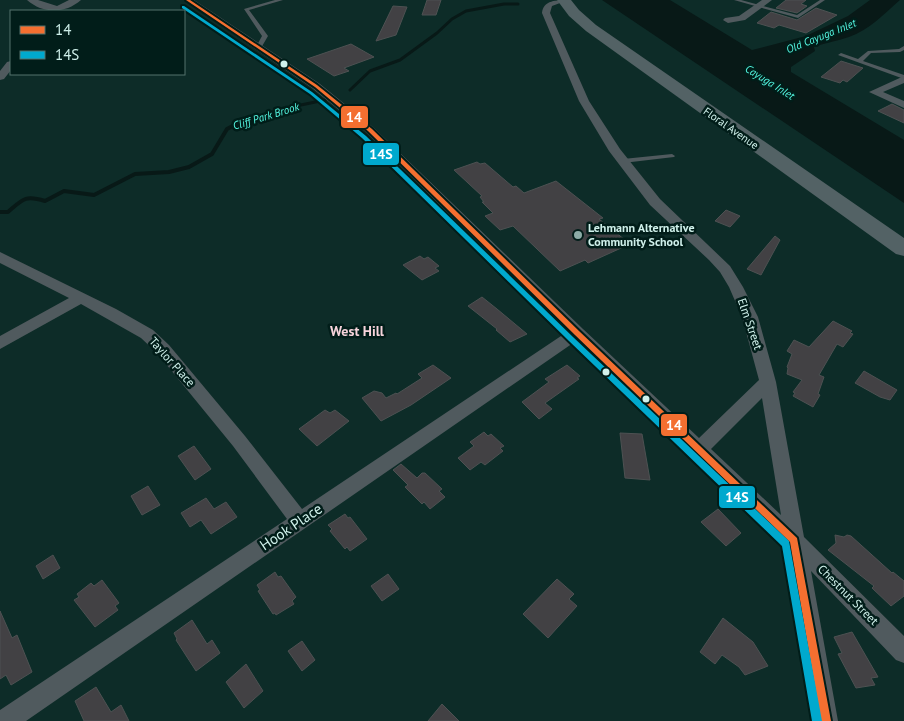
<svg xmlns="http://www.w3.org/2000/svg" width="904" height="721" font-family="'PT Sans',sans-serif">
  <rect width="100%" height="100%" fill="#0d2c28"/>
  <path fill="#081917" d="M 602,0 L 670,0 L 752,50 L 806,36 L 848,16 L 870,0 L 900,0 C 884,14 869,30 849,37 C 837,41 825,43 814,47 L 815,51 L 791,67 L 791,72 L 904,140 L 904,203 Z"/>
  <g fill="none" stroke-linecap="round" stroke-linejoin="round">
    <path stroke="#081917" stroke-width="3" d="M 350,90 L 370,71 L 400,60 L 437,33 L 452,19 L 466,11 L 504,4 L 518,4
      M 257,119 L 296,106 L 325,100"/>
    <path stroke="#081917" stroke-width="4" d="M 0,212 L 8,212 C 23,199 25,195 45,201 L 64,191 L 94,195 L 135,174 L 169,172 L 189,167 L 212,154 L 227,129 L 242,121 L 261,118"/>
  </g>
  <path fill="#424144" stroke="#4d5152" d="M 427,0 L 441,0 L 436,15 L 422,15 Z
    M 786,0 L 806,0 L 801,4 L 807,6 L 797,13 L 776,8 Z
    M 393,6 L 407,7 L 396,35 L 376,41 Z
    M 816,8 L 837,15 L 806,33 L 779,25 L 774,28 L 757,23 L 771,12 L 797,20 Z
    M 351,44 L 374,57 L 344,68 L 349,71 L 334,76 L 307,59 Z
    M 841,61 L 863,68 L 847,82 L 843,80 L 840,83 L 821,77 Z
    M 892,104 L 904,110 L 904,123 L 878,111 Z
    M 477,162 L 480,164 L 485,163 L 513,187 L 516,186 L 524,193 L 556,181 L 603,218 L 599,219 L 630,244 L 588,263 L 585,260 L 560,271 L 513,226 L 500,230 L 485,216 L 493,213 L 482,202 L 484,202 L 480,197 L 482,196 L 454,170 Z
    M 726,210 L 740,216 L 730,227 L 715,221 Z
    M 775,236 L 780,240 L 761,275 L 747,269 Z
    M 420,256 L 424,259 L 428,257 L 439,266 L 435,268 L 439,271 L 422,280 L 403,265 Z
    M 482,297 L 497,309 L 527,334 L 510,342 L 496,330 L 497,329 L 468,306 Z
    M 833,321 L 852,331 L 850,333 L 853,334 L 843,347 L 837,344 L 819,375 L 824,377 L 818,394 L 820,395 L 813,407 L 793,396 L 795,393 L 793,392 L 802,380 L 787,374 L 788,368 L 787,367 L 792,354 L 787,351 L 794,340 L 809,347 Z
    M 433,365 L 451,378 L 411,405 L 381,421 L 362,398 L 374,391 L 382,393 L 386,398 L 396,393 L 397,394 L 422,378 L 418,374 Z
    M 567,365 L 580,376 L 577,378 L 579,379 L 545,403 L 552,409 L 539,419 L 522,402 L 549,382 L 545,379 Z
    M 864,371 L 897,390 L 890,400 L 880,397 L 855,383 Z
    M 325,410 L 330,413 L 335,410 L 349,421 L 317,446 L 299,429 Z
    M 484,432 L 488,436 L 491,434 L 504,446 L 500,448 L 503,451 L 485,465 L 481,462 L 470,470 L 458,458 L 474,446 L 470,442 Z
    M 620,433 L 642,434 L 650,480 L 625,478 Z
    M 194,446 L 211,469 L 195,480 L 178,456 Z
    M 401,464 L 417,478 L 422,473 L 425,473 L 442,489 L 439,491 L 445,497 L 430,509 L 424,502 L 422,504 L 405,487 L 408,485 L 393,470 Z
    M 148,486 L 160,505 L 142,515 L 131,496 Z
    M 206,498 L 214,509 L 226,502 L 237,517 L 211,534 L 201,520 L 190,527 L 181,513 Z
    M 718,509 L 741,533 L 726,546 L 701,522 Z
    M 345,514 L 348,518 L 350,517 L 367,539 L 350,551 L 347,547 L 345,549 L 330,531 L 332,529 L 328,525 Z
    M 835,535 L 844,537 L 847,535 L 851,536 L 892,573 L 893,572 L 904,581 L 904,596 L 891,606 L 872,588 L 874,586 L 828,550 L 836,543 Z
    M 53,555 L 60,568 L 43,579 L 36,566 Z
    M 275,572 L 278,577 L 281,576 L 296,597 L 292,601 L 294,604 L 276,615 L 275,613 L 273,614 L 258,591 L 260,590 L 257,585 Z
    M 388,574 L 399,589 L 382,601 L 371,586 Z
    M 557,579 L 574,594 L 569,599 L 577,606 L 548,638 L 523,614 Z
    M 102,580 L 119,603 L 115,606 L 118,610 L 95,627 L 74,600 L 79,597 L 77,594 L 91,583 L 94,586 Z
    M 0,611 L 12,638 L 17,635 L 32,672 L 11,685 L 6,675 L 0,679 Z
    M 723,618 L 753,642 L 768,666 L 745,675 L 739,667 L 722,655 L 715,664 L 700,652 Z
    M 192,620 L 207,644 L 212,640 L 220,653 L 196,671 L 176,640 L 177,639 L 174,633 Z
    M 852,632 L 878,677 L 871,678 L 875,685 L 856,688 L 838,654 L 842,653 L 834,637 Z
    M 302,641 L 315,660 L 302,671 L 288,651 Z
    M 246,664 L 263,691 L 244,708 L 226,682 Z
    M 96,687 L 111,712 L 121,705 L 129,721 L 84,721 L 75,701 Z
    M 442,704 L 459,721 L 428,721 Z"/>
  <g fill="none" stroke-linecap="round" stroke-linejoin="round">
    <path fill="#505a5e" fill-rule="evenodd" d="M 275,0 L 283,0 L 249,10 L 268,36 L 261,48 L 257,48 L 256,47 L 262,36 L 244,9 Z
      M 734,0 L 741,0 L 797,15 L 820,0 L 825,0 L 798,18 Z
      M 904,46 L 904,50 L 900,52 L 871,53 L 863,61 L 904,75 L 904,79 L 838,55 L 841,53 L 858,59 L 868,51 L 899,49 Z
      M 672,154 L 675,156 L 674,157 L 623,163 L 620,161 L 623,159 Z"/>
    <path fill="#505a5e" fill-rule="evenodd" d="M 27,0 L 38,0 L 57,6 L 69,0 L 81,0 C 65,14 43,14 27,0 Z
      M 184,0 L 194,0 L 320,84 L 374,128 L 583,329 L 699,438 L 759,380 L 742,317 L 729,287 L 720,272 L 709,260 L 650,205 L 609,151 L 579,101 L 542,13 C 543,0 557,0 568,0 L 552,6 L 550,13 L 589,101 L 620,149 L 660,199 L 730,266 L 743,287 L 758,317 L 776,382 L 804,537 L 904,636 L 904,663 L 896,660 L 811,571 L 838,721 L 814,721 L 786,545 L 576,341 L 26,721 L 0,721 L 0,710 L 287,519 L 233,446 L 157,353 L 141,338 L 81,304 L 0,349 L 0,336 L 69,298 L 0,263 L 0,252 L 116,309 L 153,330 L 169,345 L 245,436 L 302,509 L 567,332 L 366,132 L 312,88 ZM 762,398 L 781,515 L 711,449 Z
      M 762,0 L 772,0 L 745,20 L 728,23 L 723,20 L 725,18 L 739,16 Z
      M 11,61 L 11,70 L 4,79 L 0,80 L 0,71 L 7,62 Z
      M 904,76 L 904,83 L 883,92 L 904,101 L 904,108 L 869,92 Z"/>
    <path fill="#536265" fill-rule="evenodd" d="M 557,0 L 571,0 L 579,10 L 596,25 L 904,238 L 904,256 L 896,254 L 586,31 L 569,16 Z"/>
    <g stroke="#011d19" stroke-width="4">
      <path id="bus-1" d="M 186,0 L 190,0 L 317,85 L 372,129 L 579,331 L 797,538 L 831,721 L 821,721 L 790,542 L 575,335 L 368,131 L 315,87 Z"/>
    </g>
    <g stroke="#011d19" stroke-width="4">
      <path id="bus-2" d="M 182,6 L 184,6 L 312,92 L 366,136 L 573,337 L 789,541 L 822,721 L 812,721 L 782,546 L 569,341 L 362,138 L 310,94 L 182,8 Z"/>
    </g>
    <use href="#bus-1" fill="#f46f30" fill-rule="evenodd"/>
    <use href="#bus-2" fill="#00a9ce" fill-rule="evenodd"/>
  </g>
  <g fill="#d0f1eb" stroke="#011d19" stroke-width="2">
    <circle cx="284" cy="64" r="4.5"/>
    <circle cx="606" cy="372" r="4.5"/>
    <circle cx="646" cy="399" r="4.5"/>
  </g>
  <circle fill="#8caca7" stroke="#011d19" stroke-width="2" cx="578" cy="235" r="5"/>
  <g text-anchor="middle" stroke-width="5" stroke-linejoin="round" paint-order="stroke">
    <g font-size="11" font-style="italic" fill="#54f7e2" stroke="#011d19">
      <text transform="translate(821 36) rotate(-22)" y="4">Old Cayuga Inlet</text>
      <text transform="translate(770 82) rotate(32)" y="4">Cayuga Inlet</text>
      <text transform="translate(266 116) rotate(-17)" y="4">Cliff Park Brook</text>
    </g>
    <g font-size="11" fill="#d0f1eb" stroke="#011d19">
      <text transform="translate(731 128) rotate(35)" y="4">Floral Avenue</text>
    </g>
    <g font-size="12" font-weight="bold" fill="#d0f1eb" stroke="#011d19" text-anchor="start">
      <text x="588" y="232">Lehmann Alternative<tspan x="588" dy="14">Community School</tspan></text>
    </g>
    <g font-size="12" fill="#d0f1eb" stroke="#011d19">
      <text transform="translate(750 324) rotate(71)" y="4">Elm Street</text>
      <text transform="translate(172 362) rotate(48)" y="4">Taylor Place</text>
      <text transform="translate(848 595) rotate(45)" y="4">Chestnut Street</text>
    </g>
    <g font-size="14" font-weight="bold" fill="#f7d4dc" stroke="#011d19">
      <text x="357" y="336">West Hill</text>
    </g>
    <g font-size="15" fill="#d0f1eb" stroke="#011d19">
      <text transform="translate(291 527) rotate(-34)" y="5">Hook Place</text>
    </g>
  </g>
  <g stroke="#011d19" stroke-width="2">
    <rect x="340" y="105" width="29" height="24" rx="5" fill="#f46f30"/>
    <rect x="362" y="142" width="38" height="24" rx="5" fill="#00a9ce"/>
    <rect x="660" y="413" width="28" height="24" rx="5" fill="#f46f30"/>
    <rect x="718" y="485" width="38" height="24" rx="5" fill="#00a9ce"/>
  </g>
  <g font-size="14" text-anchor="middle" font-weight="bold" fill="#fff">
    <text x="354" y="122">14</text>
    <text x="381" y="159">14S</text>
    <text x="674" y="430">14</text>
    <text x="737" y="502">14S</text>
  </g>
  <rect x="10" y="10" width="175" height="65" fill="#011d19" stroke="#54726d"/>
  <rect x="20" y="26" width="25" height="8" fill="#f46f30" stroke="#54726d"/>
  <text x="55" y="35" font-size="15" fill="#d0f1eb">14</text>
  <rect x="20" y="51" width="25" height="8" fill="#00a9ce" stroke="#54726d"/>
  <text x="55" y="60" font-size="15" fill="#d0f1eb">14S</text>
</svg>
